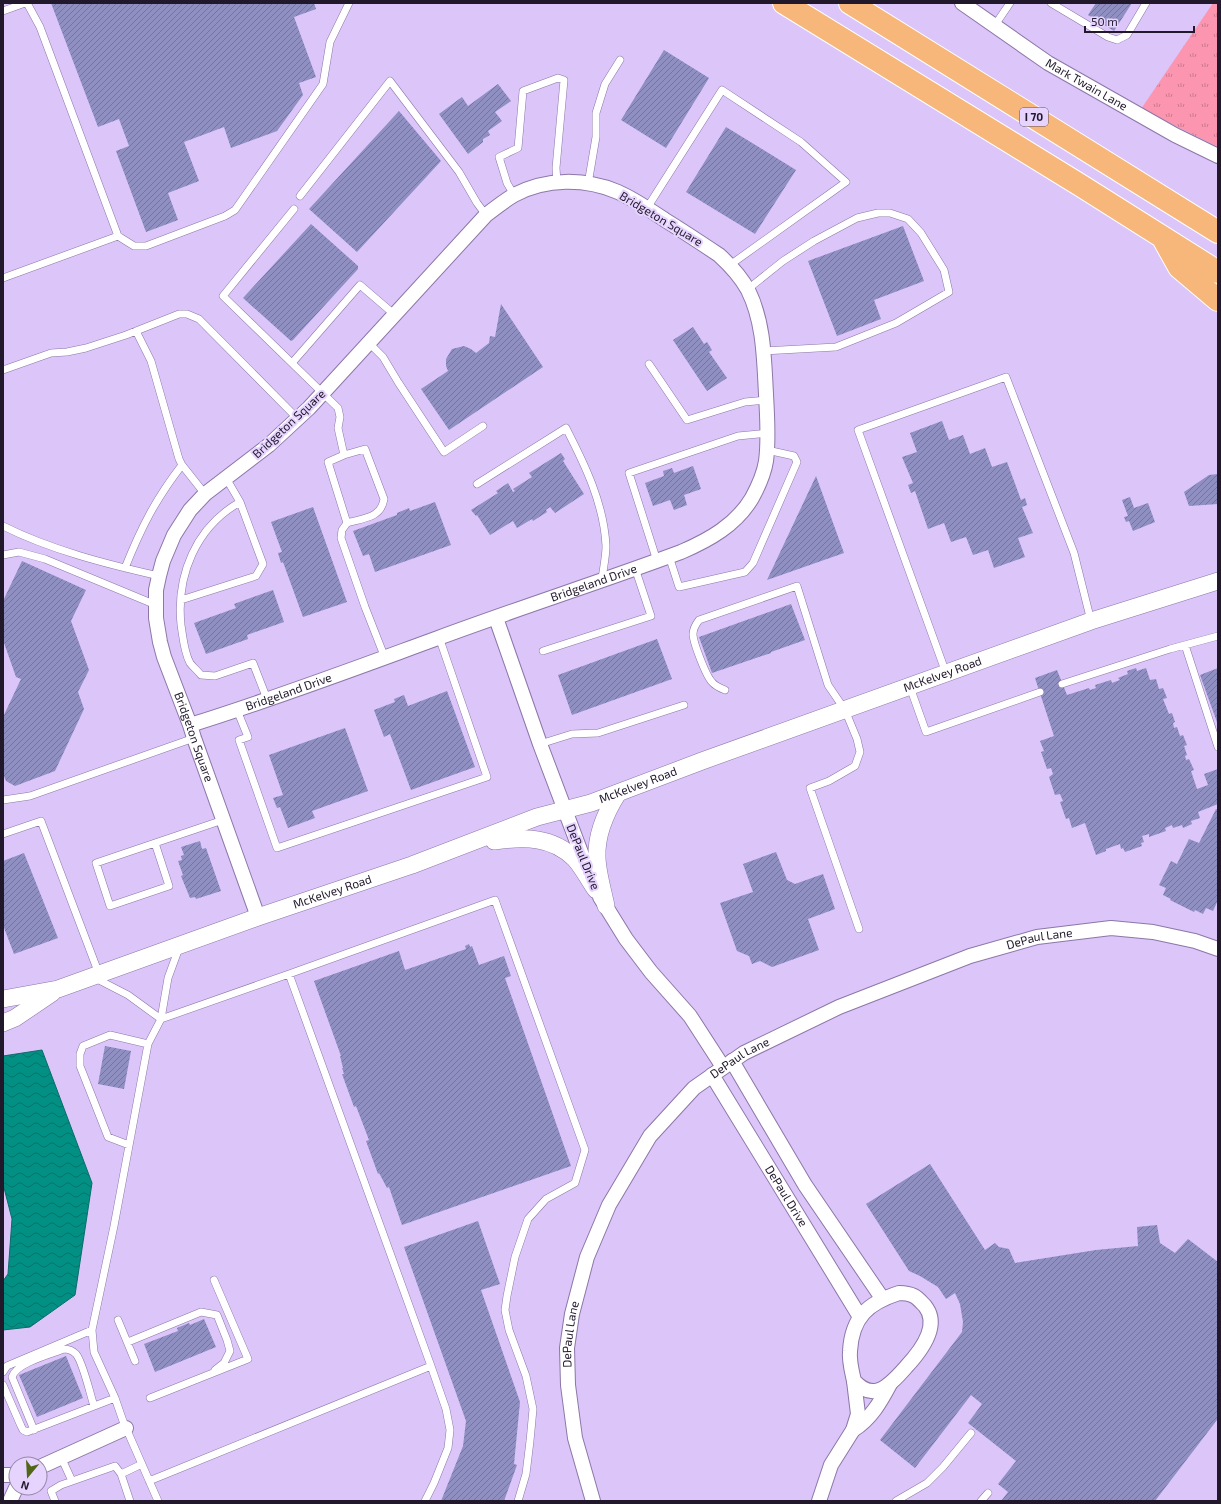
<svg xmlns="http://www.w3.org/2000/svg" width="1221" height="1504" font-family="'Exo 2',sans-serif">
  <defs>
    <pattern id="grass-tufts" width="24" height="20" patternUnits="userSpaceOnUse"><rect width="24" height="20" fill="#fc95af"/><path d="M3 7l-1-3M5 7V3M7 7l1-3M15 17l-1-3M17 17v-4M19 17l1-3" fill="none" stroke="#cc798f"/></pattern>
    <pattern id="water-waves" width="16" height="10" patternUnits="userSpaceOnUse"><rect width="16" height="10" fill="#019083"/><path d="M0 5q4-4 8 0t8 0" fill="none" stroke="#03756b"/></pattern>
    <pattern id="building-hatch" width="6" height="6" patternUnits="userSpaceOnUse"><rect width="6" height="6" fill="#8f8fc2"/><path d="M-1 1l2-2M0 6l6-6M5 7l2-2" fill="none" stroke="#74749e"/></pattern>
  </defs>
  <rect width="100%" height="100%" fill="#dbc5f9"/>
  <path fill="url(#grass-tufts)" d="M 1213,3 L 1218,3 L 1218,147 L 1141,109 Z"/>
  <path fill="url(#water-waves)" stroke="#0b6c69" d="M 42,1050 L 92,1183 L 75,1295 L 30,1327 L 3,1330 L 3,1281 L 8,1274 L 12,1219 L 3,1184 L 3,1056 Z"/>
  <path fill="url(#building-hatch)" d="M 51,3 L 314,3 L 316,9 L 294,17 L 316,77 L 299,83 L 303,95 L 277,131 L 231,148 L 224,127 L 184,142 L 199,181 L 168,193 L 178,220 L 146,232 L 116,151 L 129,146 L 119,119 L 98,127 Z
    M 1096,3 L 1132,3 L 1114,31 L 1088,15 Z
    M 664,50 L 709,78 L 666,148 L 621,120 Z
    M 498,84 L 511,101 L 495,112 L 502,121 L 488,131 L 490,135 L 483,139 L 483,142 L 468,154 L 439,114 L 462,97 L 468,106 Z
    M 399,111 L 441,161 L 357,252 L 309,209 Z
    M 726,127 L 796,170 L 755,234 L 686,192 Z
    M 311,224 L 358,266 L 358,269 L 293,340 L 291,341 L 243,298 Z
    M 903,226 L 924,281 L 874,300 L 881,319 L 837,336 L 808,261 Z
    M 501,304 L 543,367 L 449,430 L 421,389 L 448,371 L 446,366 L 446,359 L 452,349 L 464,346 L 471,349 L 476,353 L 489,343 L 490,336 L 495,337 Z
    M 693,327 L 704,344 L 707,342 L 712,350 L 709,352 L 727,378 L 707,391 L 673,340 Z
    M 942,421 L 949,440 L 963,435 L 970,454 L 985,448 L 992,467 L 1007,462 L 1021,500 L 1025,498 L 1027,505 L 1022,507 L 1033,533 L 1018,538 L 1025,557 L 994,568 L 988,550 L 973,555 L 966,537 L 951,542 L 944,523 L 928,529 L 915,491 L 911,493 L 908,485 L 913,483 L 902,457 L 917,452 L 910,433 Z
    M 561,453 L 565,459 L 563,461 L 584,494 L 555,513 L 550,507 L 546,510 L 547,512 L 533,521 L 532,519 L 517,528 L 513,521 L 490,535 L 477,515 L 476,516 L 471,510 L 498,493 L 496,491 L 508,483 L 513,492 L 515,491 L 513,489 L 532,477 L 529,473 Z
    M 693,466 L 701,489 L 684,495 L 687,505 L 674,510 L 670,500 L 653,506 L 645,483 L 664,476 L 663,471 L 672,468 L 674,473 Z
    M 1218,474 L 1218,504 L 1189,506 L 1184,492 L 1209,475 Z
    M 816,476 L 844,553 L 767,580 Z
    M 1130,497 L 1134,508 L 1148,503 L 1155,522 L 1133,531 L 1129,521 L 1126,522 L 1124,517 L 1128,516 L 1122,500 Z
    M 435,502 L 451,545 L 375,572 L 369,554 L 363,556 L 353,531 L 397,515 L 397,513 L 409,508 L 410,511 Z
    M 313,507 L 347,602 L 303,617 L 283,562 L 281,563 L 278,553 L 282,552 L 271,522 Z
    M 22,561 L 86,590 L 71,621 L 89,670 L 78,692 L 84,709 L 55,771 L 15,786 L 6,781 L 3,774 L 3,717 L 21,679 L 16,677 L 3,640 L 3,601 Z
    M 273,590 L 284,622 L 247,635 L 248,639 L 206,654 L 194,623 L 236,608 L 234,604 Z
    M 791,604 L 805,640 L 771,652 L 771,653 L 712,673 L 699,637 Z
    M 657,639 L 672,679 L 572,715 L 558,675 Z
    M 1136,668 L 1137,671 L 1146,668 L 1150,680 L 1156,679 L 1159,689 L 1163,688 L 1167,698 L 1163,699 L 1169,714 L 1172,713 L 1175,722 L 1173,723 L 1174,728 L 1177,727 L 1180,736 L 1183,735 L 1187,745 L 1184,746 L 1187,755 L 1185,756 L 1186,760 L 1189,759 L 1194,770 L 1191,771 L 1197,789 L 1208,785 L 1204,774 L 1218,769 L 1218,804 L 1198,812 L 1200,818 L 1191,821 L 1192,824 L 1183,828 L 1182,825 L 1173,828 L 1172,825 L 1165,828 L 1166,831 L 1149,837 L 1149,834 L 1142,836 L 1144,842 L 1141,843 L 1142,846 L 1125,852 L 1123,848 L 1121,849 L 1120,844 L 1106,849 L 1106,851 L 1096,855 L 1085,823 L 1072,828 L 1069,818 L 1066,819 L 1060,802 L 1063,801 L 1060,794 L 1055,795 L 1049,777 L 1053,774 L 1051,768 L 1047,769 L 1041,752 L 1044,751 L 1040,741 L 1054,736 L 1035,678 L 1057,670 L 1067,695 L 1089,688 L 1090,690 L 1096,688 L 1095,685 L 1111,680 L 1112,683 L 1120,680 L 1118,678 L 1128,674 L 1127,671 Z
    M 1218,668 L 1218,725 L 1200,675 Z
    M 447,691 L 475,767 L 411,790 L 390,734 L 384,737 L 374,710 L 395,702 L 394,699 L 404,695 L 408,706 Z
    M 345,728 L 368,791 L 312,811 L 315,818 L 288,828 L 280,807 L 277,808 L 273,798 L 283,795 L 269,755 Z
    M 1216,809 L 1218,810 L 1218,900 L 1213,911 L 1206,908 L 1203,914 L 1195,910 L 1194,912 L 1170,900 L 1171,899 L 1163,895 L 1166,888 L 1159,885 L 1171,861 L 1177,864 L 1189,839 L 1199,843 Z
    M 200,841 L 202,849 L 206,848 L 221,891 L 196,899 L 195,897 L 190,898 L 181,876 L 183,875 L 178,861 L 182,860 L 181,856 L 184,855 L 181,847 Z
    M 776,852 L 787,880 L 795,884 L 823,874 L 835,909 L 808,919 L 819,950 L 772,967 L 760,961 L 752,964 L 749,956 L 737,951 L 720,903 L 753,892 L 743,864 Z
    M 24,853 L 58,938 L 14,954 L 3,925 L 3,861 Z
    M 469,944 L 470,947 L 472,946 L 479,965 L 504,956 L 511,976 L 505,978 L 571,1166 L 402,1225 L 389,1187 L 387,1188 L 379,1173 L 378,1174 L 366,1141 L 369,1140 L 356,1106 L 354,1107 L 342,1074 L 344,1074 L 342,1068 L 343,1068 L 340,1056 L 341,1056 L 314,981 L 399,951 L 405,970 L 466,949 L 465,946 Z
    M 105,1046 L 131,1051 L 124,1089 L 98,1084 Z
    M 930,1164 L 985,1250 L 995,1243 L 999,1247 L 1009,1249 L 1015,1263 L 1096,1250 L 1138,1246 L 1137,1227 L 1157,1225 L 1160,1243 L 1175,1253 L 1188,1239 L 1218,1262 L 1218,1421 L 1217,1420 L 1155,1501 L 1001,1501 L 1008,1492 L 998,1484 L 1016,1461 L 968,1423 L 982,1404 L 971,1395 L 915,1468 L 880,1440 L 962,1332 L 963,1322 L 960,1304 L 955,1293 L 946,1299 L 938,1287 L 920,1276 L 909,1271 L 866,1204 Z
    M 478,1221 L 500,1284 L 481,1290 L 520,1402 L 514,1464 L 517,1465 L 504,1501 L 441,1501 L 463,1446 L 466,1421 L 404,1247 Z
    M 204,1319 L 216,1347 L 155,1372 L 144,1344 L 178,1331 L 177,1328 L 189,1323 L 190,1325 Z
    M 66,1356 L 83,1398 L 37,1417 L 19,1375 Z"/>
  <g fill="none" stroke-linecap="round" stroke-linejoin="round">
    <g stroke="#8c77a7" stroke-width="8">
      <path id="service" d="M 1051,3 L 1108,37 L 1117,40 L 1127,35 L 1146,3
        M 3,11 L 25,3
        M 995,25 L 1010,3
        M 588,184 L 596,137 L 596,113 L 605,84 L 620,60
        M 514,195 L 507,183 L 499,157 L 518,148 L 523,91 L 558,78 L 564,80 L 556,168 L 557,182
        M 300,196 L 390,81 L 459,172 L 477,203 L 486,215
        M 647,208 L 722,90 L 801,142 L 846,182 L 730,265
        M 294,209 L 223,296 L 338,408 L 340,417 L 338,428 L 344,455 L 328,462 L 347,523 L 342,530 L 341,538 L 365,607 L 385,658
        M 118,236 L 134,246 L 146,246 L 225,216 L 235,210 L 323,84 L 330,42 L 349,3
        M 3,278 L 118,236 L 40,27 L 27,3
        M 748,289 L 783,261 L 814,241 L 857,218 L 878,213 L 890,213 L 908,219 L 921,233 L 944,270 L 949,292 L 896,323 L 836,347 L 763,351
        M 136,331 L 151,361 L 179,459 L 182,465 L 205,494
        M 369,343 L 383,357 L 398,382 L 444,452 L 483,426
        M 292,363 L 360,285 L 395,315
        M 649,364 L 687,420 L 745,402 L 766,400
        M 3,370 L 51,353 L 67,352 L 86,348 L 126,335 L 179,314 L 187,314 L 199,319 L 298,419
        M 344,455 L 365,449 L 384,499 C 381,518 364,518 347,523
        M 226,478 L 240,502 C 196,527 176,575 181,625 C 183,637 184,652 190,663 C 193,667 198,671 201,675 L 215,676 L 253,663 L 267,699
        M 477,484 L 566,428 C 585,465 604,504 606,546 C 606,557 603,569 602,580
        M 3,526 C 51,550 106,564 159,576
        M 3,555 L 19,552 L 45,559 L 156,605
        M 669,556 L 679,587 L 745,572 L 753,563 L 797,462 L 794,456 L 767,450
        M 657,561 L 629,473 L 738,436 L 768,433
        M 125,568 C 141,528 155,500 182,465
        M 181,600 L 256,576 L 263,564 L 240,502
        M 1185,645 L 1218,747
        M 543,651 L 651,616 L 635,568
        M 946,673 L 858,430 L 1006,377 L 1074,553 L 1091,621
        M 1062,684 L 1170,649 L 1218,636
        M 910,687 L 926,732 L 1040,692
        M 725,690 C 720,688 715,686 712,682 C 706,676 693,642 693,634 C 693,629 696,624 699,620 L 797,586 L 828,685 L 845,710 L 857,739 L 860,752 L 855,766 L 829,781 L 810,788 L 859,929
        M 237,710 L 248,737 L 239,740 L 277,848 L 487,777 L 439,637
        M 540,744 L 572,734 L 598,733 L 684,705
        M 3,800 L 30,796 L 194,738
        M 3,834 L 41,821 L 99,974
        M 155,843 L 96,863 L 110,906 L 169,886 L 155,843 L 223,820
        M 289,974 L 495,900 L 585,1150 L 575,1183 L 546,1199 L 528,1219 L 515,1257 L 507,1296 L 505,1310 L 509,1330 L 526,1376 L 533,1409 L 530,1441 L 526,1474 L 518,1501
        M 95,978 L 128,995 L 161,1019
        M 161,1019 L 289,974 L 431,1366 L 446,1409 L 450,1430 L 448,1448 L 434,1483 L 425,1501
        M 129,1145 L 108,1137 L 80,1066 L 80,1054 L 83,1046 L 110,1035 L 148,1044
        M 118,1320 L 135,1361
        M 128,1342 L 201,1312 L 217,1315 L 227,1340 L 230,1351 L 224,1363 L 215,1370
        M 3,1372 L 7,1366 L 92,1330
        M 3,1385 L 21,1426 L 23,1430 L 27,1432 L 115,1398
        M 150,1398 L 248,1359 L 214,1280
        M 34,1430 L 12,1377 C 16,1363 51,1354 64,1349 C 69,1349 72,1350 76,1354 C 83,1362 90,1394 94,1406
        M 61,1457 L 72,1481
        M 121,1474 L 142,1464
        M 149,1481 L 431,1366
        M 55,1501 L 51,1491 L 61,1485 L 115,1466 L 121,1474 L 130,1501
        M 158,1501 L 123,1421 L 115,1398 L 94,1352 L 92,1330 L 114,1226 L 148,1044 L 161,1019 L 168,978 L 179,948
        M 896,1501 L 927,1483 L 943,1467 L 971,1433
        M 981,1501 L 988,1493"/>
    </g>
    <g stroke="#8c77a7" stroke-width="16">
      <g id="minor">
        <path id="s1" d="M 962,3 L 1048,63 L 1175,135 L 1218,156"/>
        <path d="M 496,618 L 540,744 L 588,871"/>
        <path id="s2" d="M 190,725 C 274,699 356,668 438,638 C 519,608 600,582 681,552 C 709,540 736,525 752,498 C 758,487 764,474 766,461 C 769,439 767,416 766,394 C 764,359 764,322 748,290 C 741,277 730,265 719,255 C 701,243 683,231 665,220 C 650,210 634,199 618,192 C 585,178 546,178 514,195 C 504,201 495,208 486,215 L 309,408 L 269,445 L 205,494 L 190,510 L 174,535 L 163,561 L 159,576 L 156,590 L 156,618 L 160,642 L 164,657 L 190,725 L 194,738 L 258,917"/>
        <path d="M 600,897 L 626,939 L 651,972 L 690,1016 L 723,1067"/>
        <path d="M 732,1061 L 805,1185 L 882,1298"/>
        <path id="s3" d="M 712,1075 L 860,1317"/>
        <path d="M 899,1293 C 904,1293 910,1294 914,1296 C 918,1298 922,1303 925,1306 C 941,1326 920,1352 906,1367 C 899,1375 886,1390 875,1391 C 866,1392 860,1387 854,1381 C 852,1372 849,1361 850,1351 C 852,1317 868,1303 899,1293 Z"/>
        <path d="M 853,1430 C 871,1419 881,1401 890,1384"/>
        <path d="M 40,1467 L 126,1428"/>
        <path d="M 3,1475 L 16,1475"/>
        <path d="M 10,1501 L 16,1488"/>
        <path id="s4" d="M 593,1501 L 575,1438 L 568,1385 L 567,1348 L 572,1314 L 587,1257 L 609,1205 L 650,1136 L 694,1088 L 744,1053 L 839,1007 L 970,956 L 1037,937 L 1111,928 L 1153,932 L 1195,941 L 1218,949"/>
        <path d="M 819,1501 L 831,1465 L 853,1430 L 858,1414 L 854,1381"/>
      </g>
    </g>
    <g stroke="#8c77a7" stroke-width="18">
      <g id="tertiary">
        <path d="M 494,841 C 524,837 552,836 575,859 C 583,868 589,880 596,890"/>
        <path d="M 606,906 C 603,891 597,871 597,857 C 596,834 606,812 618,793"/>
        <path id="s5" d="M 3,999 L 58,989 L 258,917 L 412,865 L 537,817 L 591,803 L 702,761 L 1091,621 L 1218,581"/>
        <path d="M 3,1023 L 15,1018 L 52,993"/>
      </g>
    </g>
    <g stroke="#fff" stroke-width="24">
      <path id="motorway" d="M 784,3 L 1080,185 L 1218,272
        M 850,3 L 1218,232
        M 1164,240 L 1179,267 L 1218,300"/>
    </g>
    <use href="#service" stroke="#fff" stroke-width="7"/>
    <use href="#minor" stroke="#fff" stroke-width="14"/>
    <use href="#tertiary" stroke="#fff" stroke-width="17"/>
    <use href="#motorway" stroke="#f7b77a" stroke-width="22"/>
  </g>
  <g text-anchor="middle" stroke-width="4" stroke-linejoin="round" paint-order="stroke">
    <rect fill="#e6d4ff" stroke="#5c506b" stroke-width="1" x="1020" y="108" width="28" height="18" rx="3"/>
    <g font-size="11" font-weight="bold" fill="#21182b">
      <text x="1034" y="121">I 70</text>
    </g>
    <g font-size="12" fill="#21182b" stroke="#e6d4ff">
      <text dy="4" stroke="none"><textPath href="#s1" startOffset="149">Mark Twain Lane</textPath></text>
      <text transform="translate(661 219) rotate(31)" y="4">Bridgeton Square</text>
      <text transform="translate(289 424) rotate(-43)" y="4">Bridgeton Square</text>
      <text dy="4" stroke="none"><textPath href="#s2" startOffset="428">Bridgeland Drive</textPath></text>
      <text dy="4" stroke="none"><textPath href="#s5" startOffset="995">McKelvey Road</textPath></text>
      <text dy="4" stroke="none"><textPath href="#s2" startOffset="104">Bridgeland Drive</textPath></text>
      <text dy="4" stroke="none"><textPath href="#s2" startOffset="1791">Bridgeton Square</textPath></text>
      <text dy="4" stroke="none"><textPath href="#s5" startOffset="671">McKelvey Road</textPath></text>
      <text transform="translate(583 857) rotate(68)" y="4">DePaul Drive</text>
      <text dy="4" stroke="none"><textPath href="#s5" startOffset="347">McKelvey Road</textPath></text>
      <text dy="4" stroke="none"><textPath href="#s4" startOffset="830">DePaul Lane</textPath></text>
      <text dy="4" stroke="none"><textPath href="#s4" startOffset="506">DePaul Lane</textPath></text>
      <text dy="4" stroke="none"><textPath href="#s3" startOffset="142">DePaul Drive</textPath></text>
      <text dy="4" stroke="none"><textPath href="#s4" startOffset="170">DePaul Lane</textPath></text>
    </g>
  </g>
  <rect width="1221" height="1504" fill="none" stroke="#21182b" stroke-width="8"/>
  <g transform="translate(28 1476) rotate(198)"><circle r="19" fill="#e6d4ff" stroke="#9789aa"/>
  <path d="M0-3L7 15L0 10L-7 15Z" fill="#516716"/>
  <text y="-6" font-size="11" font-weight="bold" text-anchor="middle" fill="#21182b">N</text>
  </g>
  <path d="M1085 26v6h109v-6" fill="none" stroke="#21182b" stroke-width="2"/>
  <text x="1091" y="26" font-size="12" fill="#21182b" stroke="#e6d4ff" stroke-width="3" paint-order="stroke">50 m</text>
</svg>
